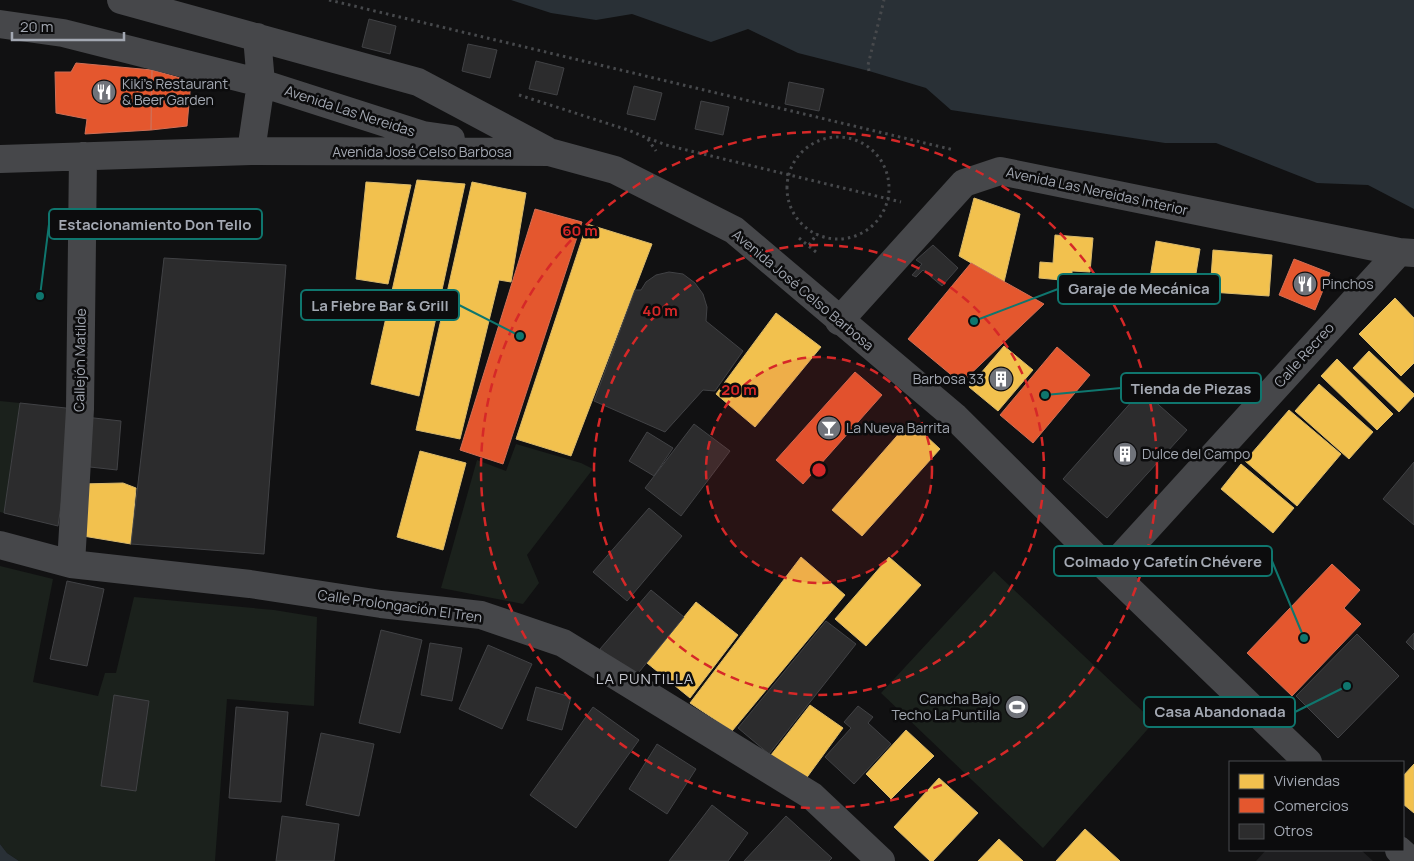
<svg xmlns="http://www.w3.org/2000/svg" width="1414" height="861" font-family="Manrope,sans-serif">
  <rect width="100%" height="100%" fill="#111112"/>
  <path fill="#1e1e20" d="M 1266,850 L 1361,850 L 1373,861 L 1256,861 Z"/>
  <path fill="#1b211c" d="M 0,401 L 20,403 L 4,513 L 0,512 Z
    M 516,444 L 581,463 L 593,469 L 527,555 L 539,583 L 523,604 L 441,588 L 477,460 L 506,471 Z
    M 0,566 L 53,579 L 33,682 L 98,696 L 105,673 L 116,673 L 134,597 L 274,610 L 317,617 L 314,706 L 227,699 L 215,861 L 19,861 L 7,853 L 0,844 Z
    M 994,571 L 1154,722 L 1043,848 L 881,693 Z"/>
  <path fill="#293036" d="M 511,0 L 1414,0 L 1414,209 L 1368,185 L 1317,183 L 1216,143 L 1165,143 L 951,110 L 926,88 L 869,71 L 798,53 L 748,29 L 711,42 L 632,14 L 596,20 L 551,13 Z
    M 0,844 L 7,853 L 19,861 L 0,861 Z"/>
  <path fill="#f2c14e" stroke="#daba6c" d="M 417,180 L 465,184 L 419,396 L 371,384 Z
    M 366,182 L 411,185 L 388,284 L 356,279 Z
    M 472,182 L 526,193 L 511,282 L 499,280 L 460,439 L 416,430 Z
    M 974,198 L 1020,214 L 1004,282 L 959,256 Z
    M 587,224 L 652,244 L 571,456 L 516,439 Z
    M 1055,235 L 1093,238 L 1090,272 L 1072,271 L 1072,281 L 1039,278 L 1040,262 L 1053,263 Z
    M 1156,241 L 1200,249 L 1192,298 L 1148,290 Z
    M 1213,250 L 1272,255 L 1269,296 L 1210,292 Z
    M 1395,298 L 1414,318 L 1414,363 L 1401,376 L 1359,334 Z
    M 776,313 L 821,347 L 755,427 L 716,394 Z
    M 1004,346 L 1033,370 L 998,411 L 969,387 Z
    M 1369,351 L 1414,394 L 1414,396 L 1399,412 L 1353,368 Z
    M 1337,359 L 1393,414 L 1377,430 L 1321,376 Z
    M 1319,384 L 1373,432 L 1349,459 L 1295,411 Z
    M 1289,410 L 1341,454 L 1297,506 L 1245,461 Z
    M 910,421 L 940,449 L 862,536 L 832,510 Z
    M 420,451 L 466,463 L 443,550 L 397,537 Z
    M 1241,464 L 1294,508 L 1273,533 L 1221,489 Z
    M 123,483 L 136,488 L 131,544 L 77,535 L 81,484 Z
    M 801,557 L 845,595 L 732,731 L 690,703 Z
    M 889,557 L 921,585 L 866,646 L 835,619 Z
    M 696,602 L 738,635 L 690,698 L 647,663 Z
    M 810,705 L 843,728 L 805,780 L 771,755 Z
    M 906,730 L 934,756 L 891,799 L 866,774 Z
    M 1414,764 L 1414,813 L 1403,804 L 1403,776 Z
    M 939,778 L 978,813 L 933,861 L 930,861 L 894,827 Z
    M 1085,829 L 1120,861 L 1056,861 Z
    M 999,839 L 1023,861 L 978,861 Z"/>
  <path fill="#e4572e" stroke="#d06f56" d="M 76,63 L 152,70 L 151,130 L 85,134 L 87,119 L 56,113 L 55,72 L 71,72 Z
    M 152,70 L 191,81 L 187,126 L 151,130 Z
    M 535,209 L 582,222 L 503,464 L 460,450 Z
    M 1294,259 L 1330,273 L 1315,310 L 1279,295 Z
    M 971,263 L 1044,304 L 961,383 L 908,339 Z
    M 1057,347 L 1090,375 L 1033,443 L 1000,415 Z
    M 855,372 L 882,395 L 803,484 L 776,460 Z
    M 1332,564 L 1360,590 L 1344,608 L 1361,624 L 1292,696 L 1247,653 Z"/>
  <path fill="#2c2c2d" stroke="#414245" d="M 369,19 L 396,26 L 390,54 L 362,47 Z
    M 468,44 L 497,50 L 490,78 L 462,71 Z
    M 536,61 L 564,68 L 557,95 L 529,89 Z
    M 789,82 L 824,89 L 819,111 L 785,104 Z
    M 634,86 L 662,93 L 655,120 L 627,114 Z
    M 701,101 L 729,107 L 723,135 L 695,129 Z
    M 933,245 L 958,268 L 942,286 L 923,270 L 916,277 L 912,275 L 922,264 L 916,260 Z
    M 164,258 L 286,265 L 264,554 L 131,544 Z
    M 669,272 L 683,274 L 695,283 L 703,294 L 707,307 L 706,321 L 743,351 L 715,391 L 703,390 L 665,432 L 594,401 L 635,290 L 641,290 L 646,282 L 656,275 Z
    M 1142,390 L 1187,430 L 1107,518 L 1063,479 Z
    M 20,403 L 75,409 L 58,526 L 4,513 Z
    M 85,417 L 121,421 L 117,470 L 81,466 Z
    M 694,424 L 730,451 L 681,516 L 645,488 Z
    M 647,432 L 673,448 L 654,476 L 629,461 Z
    M 1414,462 L 1414,525 L 1383,499 Z
    M 649,508 L 682,536 L 627,601 L 593,572 Z
    M 67,581 L 104,589 L 87,666 L 50,659 Z
    M 651,590 L 684,617 L 635,677 L 600,649 Z
    M 826,621 L 856,644 L 769,754 L 738,728 Z
    M 381,630 L 422,640 L 400,733 L 359,723 Z
    M 1414,633 L 1414,650 L 1406,642 Z
    M 1357,634 L 1399,676 L 1338,738 L 1296,696 Z
    M 430,643 L 462,648 L 452,701 L 421,695 Z
    M 488,645 L 532,664 L 502,729 L 459,709 Z
    M 536,687 L 571,697 L 562,730 L 527,720 Z
    M 114,695 L 149,701 L 136,791 L 101,786 Z
    M 858,706 L 873,717 L 868,723 L 891,744 L 854,784 L 825,757 L 851,728 L 844,722 Z
    M 236,707 L 288,712 L 281,802 L 229,798 Z
    M 593,707 L 639,740 L 576,828 L 530,795 Z
    M 321,733 L 374,744 L 359,816 L 306,805 Z
    M 657,744 L 696,769 L 667,814 L 629,789 Z
    M 712,805 L 748,833 L 728,861 L 669,861 Z
    M 282,816 L 339,824 L 334,861 L 276,861 Z
    M 786,816 L 832,858 L 829,861 L 744,861 Z"/>
  <g fill="none" stroke-linecap="round" stroke-linejoin="round">
    <path stroke="#47494c" stroke-width="3" stroke-dasharray="2.5 4" stroke-linecap="butt" d="M 329,0 L 954,150
      M 869,71 L 868,65 L 884,0
      M 519,95 L 628,130 L 647,138 L 656,151
      M787 188a51 51 0 1 1 102 0a51 51 0 1 1-102 0Z
      M 648,138 L 666,145 L 901,202
      M 799,238 L 816,252
      M 809,245 L 817,234"/>
    <path stroke="#46474a" stroke-width="28" d="M 121,0 L 418,82 L 546,150
      M 0,24 L 63,33 L 261,83 L 423,135 L 451,139
      M 251,151 L 261,83 L 257,37
      M 0,159 L 251,151 L 549,152 L 615,170 L 734,230 L 955,417 L 1109,570 L 1308,762
      M 839,321 L 964,183 L 1000,171 L 1399,252 L 1414,253
      M 0,545 L 71,564 L 250,584 L 381,604 L 481,615 L 563,643 L 812,796 L 881,861
      M 71,564 L 80,409 L 83,156
      M 1109,570 L 1399,252
      M 1399,850 L 1411,861"/>
  </g>
  <circle cx="819" cy="470" r="113" fill="#d62828" fill-opacity=".12"/>
  <g fill="none" stroke="#d62828" stroke-width="2.5" stroke-dasharray="9 6">
    <circle cx="819" cy="470" r="113"/>
    <circle cx="819" cy="470" r="225"/>
    <circle cx="819" cy="470" r="338"/>
  </g>
  <defs>
    <g id="restaurant-disc" transform="scale(1.25)"><circle r="9.5" fill="#70737a" stroke="#0c0c0d"/><path d="M-5-6h1v4h1v-4h1v4h1v-4h1v5L-1.5 .5V6h-2V.5L-5-1ZM5-6V6H3V1.5H1.5Q1.5-4 5-6Z" fill="#fff"/></g>
    <g id="building-disc" transform="scale(1.25)"><circle r="9.5" fill="#70737a" stroke="#0c0c0d"/><path d="M-4-6H4V6H1V3H-1V6H-4ZM-2.5-4.3h1.7v1.8h-1.7ZM.8-4.3h1.7v1.8H.8ZM-2.5-1h1.7V.8h-1.7ZM.8-1h1.7V.8H.8Z" fill="#fff"/></g>
    <g id="bar-disc" transform="scale(1.25)"><circle r="9.5" fill="#70737a" stroke="#0c0c0d"/><path d="M-6-5H6L.8 .8V4.5H3.5V6h-7V4.5H-.8V.8Z" fill="#fff"/></g>
    <g id="stadium-disc" transform="scale(1.25)"><circle r="9.5" fill="#70737a" stroke="#0c0c0d"/><path d="M0-5a6.5 5 0 1 0 0 10a6.5 5 0 1 0 0-10ZM-3.5-1.8h7v3.6h-7Z" fill="#fff"/></g>
  </defs>
  <g fill-rule="evenodd">
    <use href="#restaurant-disc" x="104" y="92"/>
    <use href="#restaurant-disc" x="1305" y="284"/>
    <use href="#building-disc" x="1001" y="379"/>
    <use href="#bar-disc" x="829" y="428"/>
    <use href="#building-disc" x="1125" y="454"/>
    <use href="#stadium-disc" x="1017" y="707"/>
  </g>
  <g text-anchor="middle" stroke-width="5" stroke-linejoin="round" paint-order="stroke">
    <g font-size="14" fill="#a3a8b2" stroke="#0c0c0d" text-anchor="start">
      <text x="122" y="89">Kiki's Restaurant<tspan x="122" dy="16">&amp; Beer Garden</tspan></text>
      <text x="1322" y="289">Pinchos</text>
      <text x="984" y="384" text-anchor="end">Barbosa 33</text>
      <text x="846" y="433">La Nueva Barrita</text>
      <text x="1142" y="459">Dulce del Campo</text>
      <text x="1000" y="704" text-anchor="end">Cancha Bajo<tspan x="1000" dy="16">Techo La Puntilla</tspan></text>
    </g>
    <g font-size="14" fill="#a3a8b2" stroke="#0c0c0d">
      <text transform="translate(350 111) rotate(18)" y="5">Avenida Las Nereidas</text>
      <text x="422" y="157">Avenida José Celso Barbosa</text>
      <text transform="translate(1097 191) rotate(12)" y="5">Avenida Las Nereidas Interior</text>
      <text transform="translate(803 290) rotate(40)" y="5">Avenida José Celso Barbosa</text>
      <text transform="translate(1304 355) rotate(-48)" y="5">Calle Recreo</text>
      <text transform="translate(80 360) rotate(-89)" y="5">Callejón Matilde</text>
      <text transform="translate(400 606) rotate(8)" y="5">Calle Prolongación El Tren</text>
    </g>
    <g font-size="15" letter-spacing="1" fill="#c4c6ce" stroke="#0c0c0d">
      <text x="645" y="684">LA PUNTILLA</text>
    </g>
  </g>
  <circle cx="819" cy="470" r="8" fill="#d62828" stroke="#0c0c0d" stroke-width="2.5"/>
  <g font-size="15" text-anchor="middle" font-weight="bold" fill="#d62828" stroke="#0c0c0d" stroke-width="5" stroke-linejoin="round" paint-order="stroke">
    <text x="580" y="236">60 m</text>
    <text x="660" y="316">40 m</text>
    <text x="739" y="395">20 m</text>
  </g>
  <path fill="none" stroke="#0f766e" stroke-width="2" d="M40 296L49 224M974 321L1058 289M520 336L459 305M1045 395L1121 388M1304 638L1272 561M1347 686L1295 712"/>
  <g fill="#0f766e" stroke="#0c0c0d" stroke-width="2">
    <circle cx="40" cy="296" r="5"/>
    <circle cx="974" cy="321" r="5"/>
    <circle cx="520" cy="336" r="5"/>
    <circle cx="1045" cy="395" r="5"/>
    <circle cx="1304" cy="638" r="5"/>
    <circle cx="1347" cy="686" r="5"/>
  </g>
  <g fill="#0c0c0d" stroke="#0f766e" stroke-width="2">
    <rect x="49" y="209" width="213" height="30" rx="5"/>
    <rect x="1058" y="274" width="162" height="30" rx="5"/>
    <rect x="301" y="290" width="158" height="30" rx="5"/>
    <rect x="1121" y="373" width="140" height="30" rx="5"/>
    <rect x="1054" y="546" width="218" height="30" rx="5"/>
    <rect x="1144" y="697" width="151" height="30" rx="5"/>
  </g>
  <g font-size="15" text-anchor="middle" font-weight="bold" fill="#a3a8b2">
    <text x="155" y="230">Estacionamiento Don Tello</text>
    <text x="1139" y="294">Garaje de Mecánica</text>
    <text x="380" y="311">La Fiebre Bar &amp; Grill</text>
    <text x="1191" y="394">Tienda de Piezas</text>
    <text x="1163" y="567">Colmado y Cafetín Chévere</text>
    <text x="1220" y="717">Casa Abandonada</text>
  </g>
  <rect x="1229" y="761" width="175" height="90" fill="#0c0c0d" stroke="#484a4f"/>
  <rect x="1239" y="774" width="25" height="15" fill="#f2c14e" stroke="#484a4f"/>
  <text x="1274" y="786" font-size="15" fill="#a3a8b2">Viviendas</text>
  <rect x="1239" y="798" width="25" height="15" fill="#e4572e" stroke="#484a4f"/>
  <text x="1274" y="811" font-size="15" fill="#a3a8b2">Comercios</text>
  <rect x="1239" y="824" width="25" height="15" fill="#2c2c2d" stroke="#484a4f"/>
  <text x="1274" y="836" font-size="15" fill="#a3a8b2">Otros</text>
  <path d="M12 32v8h112v-8" fill="none" stroke="#a3a8b2" stroke-width="2.5"/>
  <text x="20" y="32" font-size="15" fill="#a3a8b2" stroke="#0c0c0d" stroke-width="4" paint-order="stroke">20 m</text>
</svg>
